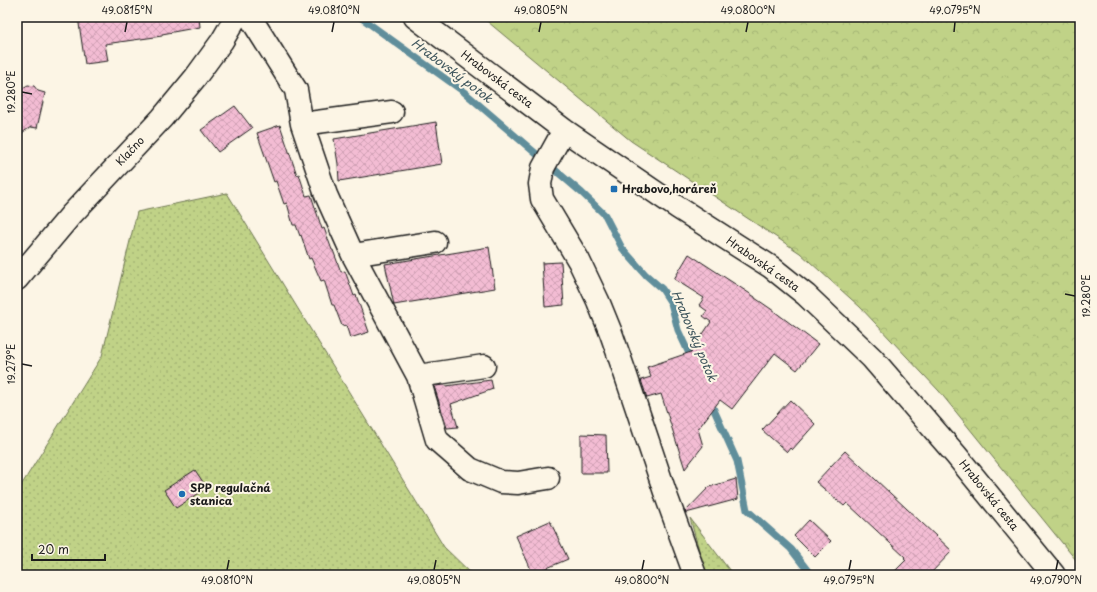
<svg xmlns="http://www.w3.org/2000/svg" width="1097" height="592" font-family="'Playpen Sans',sans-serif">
  <defs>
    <pattern id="grass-dots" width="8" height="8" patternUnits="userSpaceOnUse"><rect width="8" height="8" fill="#c0d287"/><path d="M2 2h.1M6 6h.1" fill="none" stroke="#a4b474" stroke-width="1.8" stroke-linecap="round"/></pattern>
    <pattern id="forest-crowns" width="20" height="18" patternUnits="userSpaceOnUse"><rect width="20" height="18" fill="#c0d287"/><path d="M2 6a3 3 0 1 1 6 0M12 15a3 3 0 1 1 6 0" fill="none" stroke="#a4b474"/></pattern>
    <pattern id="building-cross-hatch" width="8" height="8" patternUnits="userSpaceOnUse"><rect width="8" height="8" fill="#f3bcd3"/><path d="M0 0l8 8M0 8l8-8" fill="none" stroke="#d0a1b5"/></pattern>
  </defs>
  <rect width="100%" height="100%" fill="#fcf5e5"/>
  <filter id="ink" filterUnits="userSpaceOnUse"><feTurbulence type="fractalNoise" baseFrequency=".025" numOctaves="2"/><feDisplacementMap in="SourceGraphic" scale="8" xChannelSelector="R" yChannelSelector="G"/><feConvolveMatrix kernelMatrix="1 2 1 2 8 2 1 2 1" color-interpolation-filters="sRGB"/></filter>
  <g filter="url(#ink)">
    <path fill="url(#grass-dots)" stroke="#6e7752" d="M 227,193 L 444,547 L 473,575 L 17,575 L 17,492 L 102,356 L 137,212 Z
      M 690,518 L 733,575 L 706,575 Z"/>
    <path fill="url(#forest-crowns)" stroke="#6e7752" d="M 482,17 L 1080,17 L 1080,565 L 939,391 L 860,307 L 800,253 L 631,141 Z"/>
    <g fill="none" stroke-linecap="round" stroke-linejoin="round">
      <path stroke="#618e9b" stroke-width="7" d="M 360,17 L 464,92 L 582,193 L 605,215 L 622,248 L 646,275 L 662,289 L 671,303 L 678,330 L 692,360
        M 710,401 L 737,461 L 747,510 L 791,549 L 811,575"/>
    </g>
    <path fill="url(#building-cross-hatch)" stroke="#1c1c1c" d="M 78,17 L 199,17 L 200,27 L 162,34 L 162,36 L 105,44 L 108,61 L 85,64 Z
      M 28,85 L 34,86 L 38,91 L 45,93 L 37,128 L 31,127 L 17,136 L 17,91 Z
      M 235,106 L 252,128 L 218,152 L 201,130 Z
      M 436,122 L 442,164 L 339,181 L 338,164 L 334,139 Z
      M 280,125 L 297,175 L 299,174 L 306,196 L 311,195 L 322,229 L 324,228 L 332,250 L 333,250 L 341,272 L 345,271 L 354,296 L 356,295 L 369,332 L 350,338 L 346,325 L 342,326 L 334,305 L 332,305 L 324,280 L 321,281 L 311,258 L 309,259 L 301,235 L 300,236 L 296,225 L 293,225 L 287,203 L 284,204 L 276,181 L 274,182 L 257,133 Z
      M 489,247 L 495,288 L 394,305 L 385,264 Z
      M 689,254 L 755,297 L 755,298 L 771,309 L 818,344 L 797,370 L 775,353 L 732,409 L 720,400 L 698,429 L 703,446 L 685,469 L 661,394 L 647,398 L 641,380 L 651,377 L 647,367 L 691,352 L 711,322 L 703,316 L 707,311 L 699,305 L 704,298 L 674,279 Z
      M 561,262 L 564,305 L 545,307 L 542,263 Z
      M 491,380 L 493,389 L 451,404 L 458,427 L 447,428 L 434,386 L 445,385 L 446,386 Z
      M 790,400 L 815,424 L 792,450 L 790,448 L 787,452 L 762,430 Z
      M 581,434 L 606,435 L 607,473 L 581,473 Z
      M 845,451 L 952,551 L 929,575 L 891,575 L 906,560 L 904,558 L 905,557 L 847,503 L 844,506 L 816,482 Z
      M 195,470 L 207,488 L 176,508 L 164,490 Z
      M 736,479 L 738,499 L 686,513 L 685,512 L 709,487 Z
      M 809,520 L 831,541 L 815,557 L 794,536 Z
      M 550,521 L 568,559 L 533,574 L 516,536 Z"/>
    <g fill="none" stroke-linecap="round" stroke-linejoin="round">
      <g stroke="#1c1c1c" stroke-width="25">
        <path id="street" d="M 250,17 L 296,90 L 302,124 L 392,112
          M 415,17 L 564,130 L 677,207 L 771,267 L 806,295 L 872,358 L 956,455 L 1054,575
          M 302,124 L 326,195 L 353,255 L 435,242
          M 564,130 L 543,168 L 540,184 L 542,199 L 579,261 L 598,301 L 611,333 L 625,373 L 667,498 L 695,575
          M 353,255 L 418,376 L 484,366
          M 17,279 L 71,215 L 162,118 L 195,78 L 222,41 L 236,17
          M 418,376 L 437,440 L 470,469 L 501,482 L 518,483 L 548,478"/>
      </g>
      <use href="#street" stroke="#fcf5e5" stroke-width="22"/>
    </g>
  </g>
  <path fill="none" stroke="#1c1c1c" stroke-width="1.5" d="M 125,32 L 127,22M 332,32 L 334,22M 539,32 L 541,22M 746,32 L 748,22M 954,32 L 955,22M 22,92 L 32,94M 1065,294 L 1075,296M 22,364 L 32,366M 227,570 L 229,560M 434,570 L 436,560M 642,570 L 644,560M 849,570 L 851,560M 1056,570 L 1058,560"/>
  <g fill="#1f6fb2" stroke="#fcf5e5" stroke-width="1.5">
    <rect x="610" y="185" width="8" height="8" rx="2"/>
    <circle cx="182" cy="494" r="4"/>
  </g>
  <g text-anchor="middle" stroke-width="4" stroke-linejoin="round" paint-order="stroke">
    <g font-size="11" fill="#1c1c1c" stroke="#fcf5e5">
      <text transform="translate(497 79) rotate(37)" y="4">Hrabovská cesta</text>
      <text transform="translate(130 151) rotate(-46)" y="4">Klačno</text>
      <text transform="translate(763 264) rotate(35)" y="4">Hrabovská cesta</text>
      <text transform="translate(989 495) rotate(51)" y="4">Hrabovská cesta</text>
    </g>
    <g font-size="11" font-weight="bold" fill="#1c1c1c" stroke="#fcf5e5" text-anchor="start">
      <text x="622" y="193">Hrabovo,horáreň</text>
      <text x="190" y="492">SPP regulačná<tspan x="190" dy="13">stanica</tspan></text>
    </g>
    <g font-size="12" font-style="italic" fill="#3e555c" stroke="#fcf5e5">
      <text transform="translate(452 71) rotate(37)" y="4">Hrabovský potok</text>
      <text transform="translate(694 336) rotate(67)" y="4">Hrabovský potok</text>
    </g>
  </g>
  <rect width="1097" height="592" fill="none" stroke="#fcf5e5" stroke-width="44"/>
  <path d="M32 554v6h73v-6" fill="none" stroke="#1c1c1c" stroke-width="2"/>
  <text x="38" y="554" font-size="12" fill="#1c1c1c" stroke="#fcf5e5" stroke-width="3" paint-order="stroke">20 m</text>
  <rect x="22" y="22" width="1053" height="548" fill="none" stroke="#1c1c1c" stroke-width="1.5"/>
  <g font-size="10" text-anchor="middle" fill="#1c1c1c">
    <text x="127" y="14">49.0815°N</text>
    <text x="334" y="14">49.0810°N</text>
    <text x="541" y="14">49.0805°N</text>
    <text x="748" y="14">49.0800°N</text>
    <text x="955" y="14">49.0795°N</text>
    <text transform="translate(11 92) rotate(-90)" y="4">19.280°E</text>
    <text transform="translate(1086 296) rotate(-90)" y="4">19.280°E</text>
    <text transform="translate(11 364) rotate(-90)" y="4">19.279°E</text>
    <text x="227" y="584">49.0810°N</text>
    <text x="434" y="584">49.0805°N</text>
    <text x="642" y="584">49.0800°N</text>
    <text x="849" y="584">49.0795°N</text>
    <text x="1056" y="584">49.0790°N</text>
  </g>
</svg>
